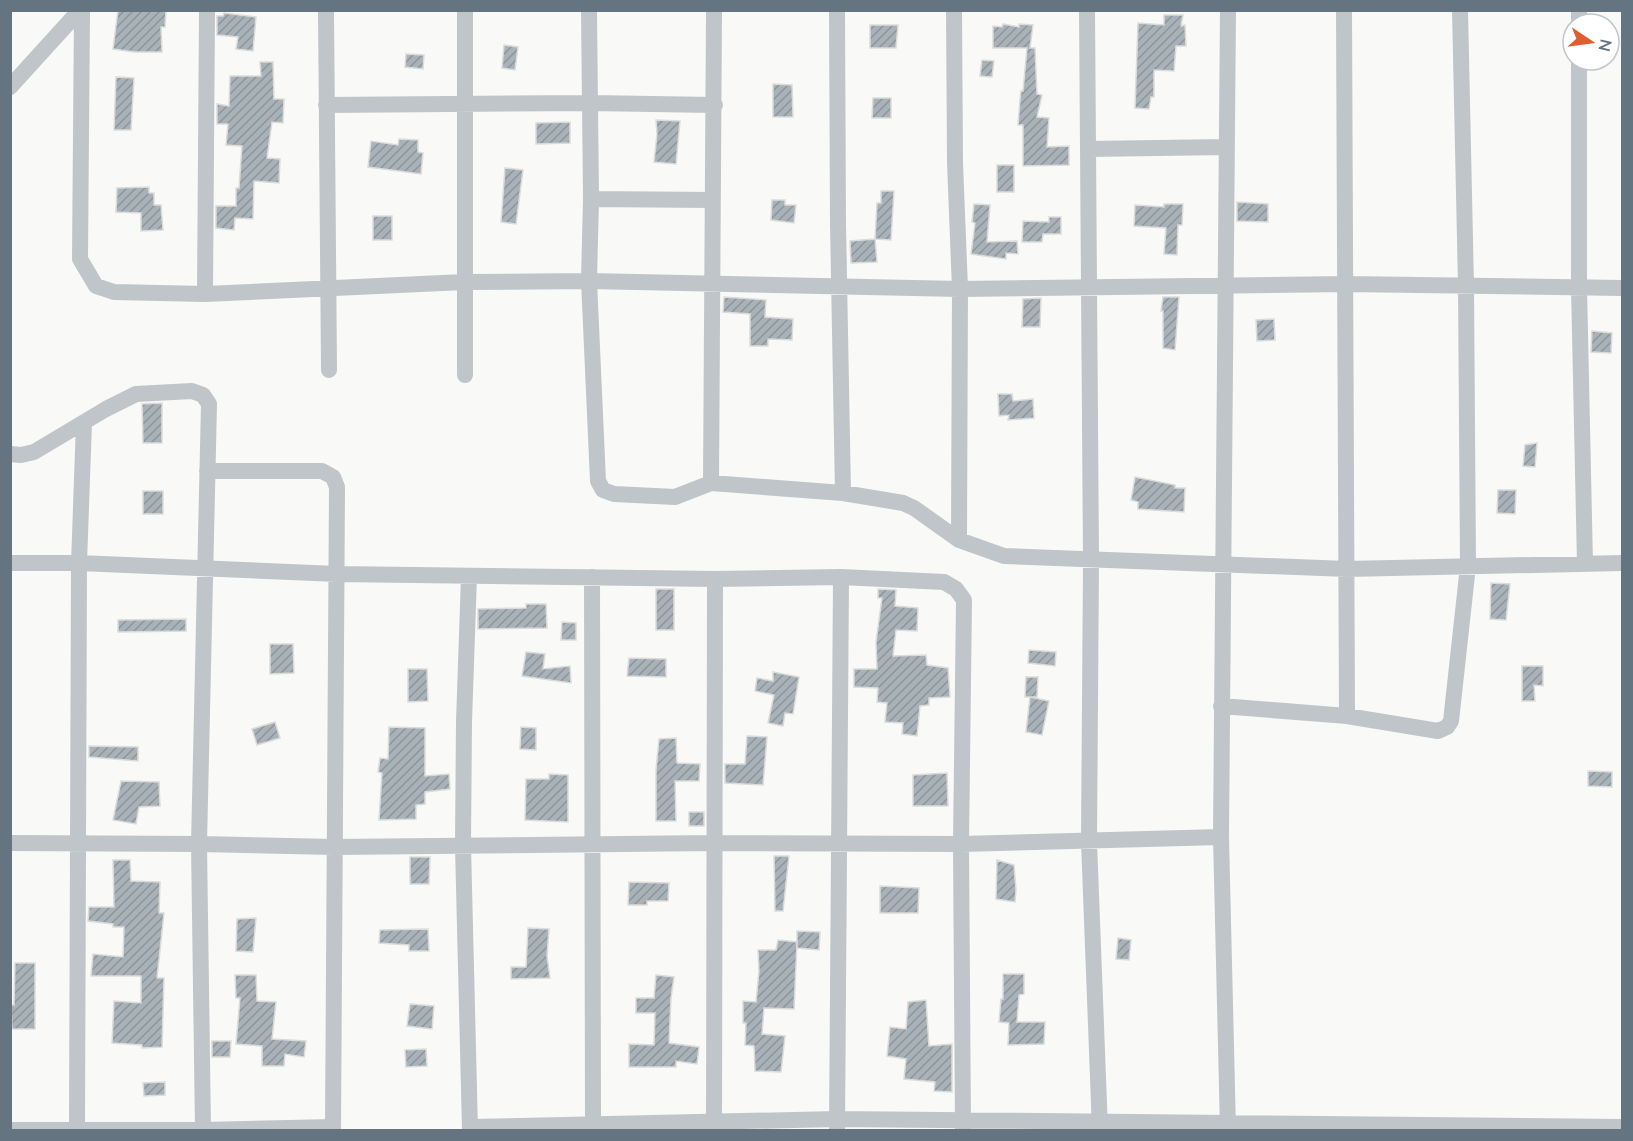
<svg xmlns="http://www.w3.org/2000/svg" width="1633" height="1141" font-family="'Nunito Sans',sans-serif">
  <defs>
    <pattern id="building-hatch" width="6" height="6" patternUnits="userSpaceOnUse" patternTransform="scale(1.5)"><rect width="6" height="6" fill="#a9b2b8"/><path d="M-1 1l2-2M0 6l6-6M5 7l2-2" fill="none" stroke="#8d959b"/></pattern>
  </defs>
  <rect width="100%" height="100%" fill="#f9f9f7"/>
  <path fill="url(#building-hatch)" stroke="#dbdbd9" stroke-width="1.5" d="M 118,10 L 166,10 L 165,27 L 161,27 L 162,52 L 135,52 L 113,49 Z
    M 224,13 L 256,17 L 253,51 L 236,49 L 238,37 L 217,35 L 217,16 L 223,16 Z
    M 1164,15 L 1183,15 L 1181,26 L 1185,25 L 1186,46 L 1176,46 L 1174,71 L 1154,70 L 1154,97 L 1151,97 L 1149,109 L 1135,108 L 1138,23 L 1164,25 Z
    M 1003,24 L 1019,27 L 1019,24 L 1033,25 L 1030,48 L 1035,48 L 1037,94 L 1042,95 L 1037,117 L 1049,118 L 1047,147 L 1069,146 L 1069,165 L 1023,166 L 1023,125 L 1018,125 L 1020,100 L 1021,91 L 1023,91 L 1027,48 L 993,48 L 993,26 L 1002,27 Z
    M 870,25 L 898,25 L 896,48 L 870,48 Z
    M 504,45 L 518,47 L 515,70 L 502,68 Z
    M 406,54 L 424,55 L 423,69 L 405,67 Z
    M 982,60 L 994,61 L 992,77 L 980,76 Z
    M 260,62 L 273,62 L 274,99 L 284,99 L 283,123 L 272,122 L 267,158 L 280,159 L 279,183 L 254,181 L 253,219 L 235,218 L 234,230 L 216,228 L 216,206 L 236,206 L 236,188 L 239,188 L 242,146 L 226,145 L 228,124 L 217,124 L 217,104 L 229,106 L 230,76 L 261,76 Z
    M 116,77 L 134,78 L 131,130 L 114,130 Z
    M 773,84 L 792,85 L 793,117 L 773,117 Z
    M 873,98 L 891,98 L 891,118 L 872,118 Z
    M 656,120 L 680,121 L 676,164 L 654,162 L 657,134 Z
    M 570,122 L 570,143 L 536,144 L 536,123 Z
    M 399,139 L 418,140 L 418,152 L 423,153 L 421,174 L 368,167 L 371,141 L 398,145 Z
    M 997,165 L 1014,165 L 1014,192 L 997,192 Z
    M 505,168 L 523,170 L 516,224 L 501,222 Z
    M 149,187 L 149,193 L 154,193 L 154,205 L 161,205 L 163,230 L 141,231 L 141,213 L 116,212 L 117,188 Z
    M 881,191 L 894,191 L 891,240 L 875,239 L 877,262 L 851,263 L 850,241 L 875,239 L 877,203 L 881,203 Z
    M 772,200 L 785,200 L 785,205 L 796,205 L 794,223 L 771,220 Z
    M 1237,202 L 1268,204 L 1268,222 L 1237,221 Z
    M 974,204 L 990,205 L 987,242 L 1017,241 L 1018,254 L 1006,253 L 1006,259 L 971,254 L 975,223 L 972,222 Z
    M 1164,204 L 1183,204 L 1182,225 L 1178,225 L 1177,255 L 1164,254 L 1166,228 L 1134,226 L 1135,205 L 1164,207 Z
    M 373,216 L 392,216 L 392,240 L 373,240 Z
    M 1049,217 L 1061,217 L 1061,234 L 1043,234 L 1042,242 L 1022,242 L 1023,221 L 1049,222 Z
    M 724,297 L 766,300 L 765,317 L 793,319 L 792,340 L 768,339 L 768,346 L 750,346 L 750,314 L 723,312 Z
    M 1163,297 L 1179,297 L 1175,350 L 1163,348 L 1163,311 L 1161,311 Z
    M 1041,298 L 1040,327 L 1022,327 L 1023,299 Z
    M 1274,319 L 1275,340 L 1257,341 L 1256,320 Z
    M 1592,331 L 1612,333 L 1611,353 L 1591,352 Z
    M 998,394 L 1012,394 L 1013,401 L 1033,399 L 1034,418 L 1008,420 L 1009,415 L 999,416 Z
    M 162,403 L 162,443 L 143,443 L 142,404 Z
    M 1537,443 L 1535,467 L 1523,466 L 1525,445 Z
    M 1135,477 L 1175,485 L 1175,488 L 1185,488 L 1184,512 L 1138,509 L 1138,502 L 1131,500 Z
    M 1498,490 L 1516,490 L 1515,514 L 1497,513 Z
    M 143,491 L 163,491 L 163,514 L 143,514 Z
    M 1491,583 L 1510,584 L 1506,620 L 1490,619 Z
    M 656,589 L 674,589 L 674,630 L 656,630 Z
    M 878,589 L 896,590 L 895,606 L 918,608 L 917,631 L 896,630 L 893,656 L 926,655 L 927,665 L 948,668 L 950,697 L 929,698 L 929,705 L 920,706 L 917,736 L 902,734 L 903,723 L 885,722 L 887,703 L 877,702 L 878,688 L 854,687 L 854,669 L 877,669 L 876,642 L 882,598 L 878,598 Z
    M 526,604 L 546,604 L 547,628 L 478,629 L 478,609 L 526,608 Z
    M 186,619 L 186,631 L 118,632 L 118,620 Z
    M 562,622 L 576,623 L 576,640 L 561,640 Z
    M 270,644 L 293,644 L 294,673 L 270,674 Z
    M 1029,650 L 1056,652 L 1055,666 L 1028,663 Z
    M 526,652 L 545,654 L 543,669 L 570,666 L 571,683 L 522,676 Z
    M 629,658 L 666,659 L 666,677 L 627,676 Z
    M 1522,666 L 1543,666 L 1543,686 L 1534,685 L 1535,701 L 1522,701 Z
    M 408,669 L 427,669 L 428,701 L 408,702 Z
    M 773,672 L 799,677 L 793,714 L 785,713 L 783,726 L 768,723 L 774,695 L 755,691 L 757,678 L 773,681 Z
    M 1026,677 L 1038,677 L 1037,697 L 1025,697 Z
    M 1030,697 L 1049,701 L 1042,735 L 1026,732 Z
    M 275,722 L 280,738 L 257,745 L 252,729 Z
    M 389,727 L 425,728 L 425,776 L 449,774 L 450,789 L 425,792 L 425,804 L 416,805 L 416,819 L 379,820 L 382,773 L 378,772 L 380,758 L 388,759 Z
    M 521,727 L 536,728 L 536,750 L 520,749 Z
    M 747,736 L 767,737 L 763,785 L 725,783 L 725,764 L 745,764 Z
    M 676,738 L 677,763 L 700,764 L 699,781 L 675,781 L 676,821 L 656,821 L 656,770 L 659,739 Z
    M 89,746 L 138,747 L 138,761 L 89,757 Z
    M 1588,771 L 1612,772 L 1612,787 L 1588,786 Z
    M 947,773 L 948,806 L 913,806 L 913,775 Z
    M 549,774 L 568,775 L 568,822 L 525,820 L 526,779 L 549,779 Z
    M 121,781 L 159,782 L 160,806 L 139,807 L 136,824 L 113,820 Z
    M 689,812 L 704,812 L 704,826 L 689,826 Z
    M 774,856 L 789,856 L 783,911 L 775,911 Z
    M 410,857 L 430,857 L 429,884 L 410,884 Z
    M 113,860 L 130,860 L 131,881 L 160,882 L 159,913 L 164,913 L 157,978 L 164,978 L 162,1047 L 142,1048 L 142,1045 L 112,1043 L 114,1001 L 141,1003 L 141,976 L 91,976 L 93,954 L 123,957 L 124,927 L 113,927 L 113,924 L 88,921 L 89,907 L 114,907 Z
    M 997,860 L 1014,865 L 1016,890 L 1015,902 L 996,899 Z
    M 629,882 L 669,883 L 668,901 L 647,901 L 647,905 L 628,905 Z
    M 880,886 L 919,888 L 918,913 L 880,913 Z
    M 256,918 L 253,952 L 236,951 L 237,919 Z
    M 528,928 L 549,929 L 547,956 L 550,978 L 511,979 L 511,967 L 526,967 Z
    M 428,929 L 429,951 L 409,951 L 409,945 L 379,943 L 380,930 Z
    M 797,931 L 820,932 L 819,950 L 797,948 Z
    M 1118,938 L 1131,940 L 1129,960 L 1116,959 Z
    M 778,940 L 797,942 L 794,1009 L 764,1008 L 762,1034 L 785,1036 L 781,1072 L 755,1071 L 754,1046 L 745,1045 L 746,1023 L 743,1023 L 743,1001 L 756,1002 L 759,971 L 758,950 L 776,950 Z
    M 15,963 L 35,963 L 35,1029 L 12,1029 L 11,1005 L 14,1005 Z
    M 1003,974 L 1024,974 L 1024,994 L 1019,995 L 1017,1022 L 1045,1022 L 1044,1044 L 1008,1045 L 1009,1023 L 999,1022 L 1001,999 L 1003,999 Z
    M 235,975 L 256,975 L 257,1001 L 276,1002 L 272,1039 L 306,1041 L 304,1057 L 285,1054 L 284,1066 L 262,1066 L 262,1046 L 236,1044 L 240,998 L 236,998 Z
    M 656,975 L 674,977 L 671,998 L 669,1043 L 699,1047 L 697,1064 L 676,1061 L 676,1067 L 629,1067 L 629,1044 L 654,1045 L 655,1013 L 636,1013 L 636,998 L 654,998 Z
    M 926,1000 L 929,1046 L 952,1044 L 952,1092 L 934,1091 L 935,1082 L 904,1079 L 906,1059 L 887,1056 L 890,1027 L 906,1029 L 908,1002 Z
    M 410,1004 L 434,1006 L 432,1029 L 407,1026 Z
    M 212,1041 L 231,1041 L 230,1057 L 212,1057 Z
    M 426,1049 L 427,1066 L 406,1067 L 405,1050 Z
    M 165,1082 L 165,1095 L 144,1096 L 143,1083 Z"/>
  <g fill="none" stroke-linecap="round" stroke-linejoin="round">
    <path stroke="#c0c5c9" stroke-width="16" d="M 82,10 L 80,259 L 96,286 L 114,292 L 205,294 L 464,282 L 589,281 L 960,289 L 1346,284 L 1622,288
      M 326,10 L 329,370
      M 465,10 L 465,375
      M 589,10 L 591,199 L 589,281 L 598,481 L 603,490 L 614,494 L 675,497 L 711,483 L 843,493 L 903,503 L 914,508 L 959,540 L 1004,556 L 1347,569 L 1622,563
      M 837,10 L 838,224 L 843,493
      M 954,10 L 955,163 L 960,289 L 959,540
      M 1087,10 L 1091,561 L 1089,842 L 1100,1130
      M 1228,10 L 1221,837 L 1228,1130
      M 1344,10 L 1347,716
      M 1579,24 L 1579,10
      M 1579,60 L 1579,287 L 1585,564
      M 10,87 L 80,10
      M 326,105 L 589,103 L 715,105
      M 1088,149 L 1227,147
      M 591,199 L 713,200
      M 205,294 L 207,10
      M 10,454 L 21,455 L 34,452 L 106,409 L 136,394 L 192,391 L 203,395 L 209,404 L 199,844 L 203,1130
      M 207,471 L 322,471 L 333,477 L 337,487 L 333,1130
      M 711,483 L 714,10
      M 10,563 L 79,563 L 337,574 L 715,579 L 841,577 L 944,582 L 956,589 L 964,600 L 961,844 L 963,1130
      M 469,576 L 464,722 L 463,846 L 470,1130
      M 592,577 L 593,1130
      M 1221,706 L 1347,716 L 1438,731 L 1447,727 L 1451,721 L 1468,566 L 1466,286 L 1460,10
      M 10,843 L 199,844 L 334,847 L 714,843 L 961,844 L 1221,837
      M 470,1127 L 837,1119 L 1622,1127
      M 10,1130 L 203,1130 L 333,1127
      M 77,1130 L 79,563 L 84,423
      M 714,1130 L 715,579
      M 837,1130 L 841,577"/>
  </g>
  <rect width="1633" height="1141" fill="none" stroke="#657481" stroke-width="24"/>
  <g transform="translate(1591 42) rotate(103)"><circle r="28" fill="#ffffff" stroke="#c1c7cd" stroke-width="1.5"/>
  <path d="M0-4.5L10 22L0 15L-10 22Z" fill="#df5d31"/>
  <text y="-9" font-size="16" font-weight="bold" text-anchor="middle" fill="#657481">N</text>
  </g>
</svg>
